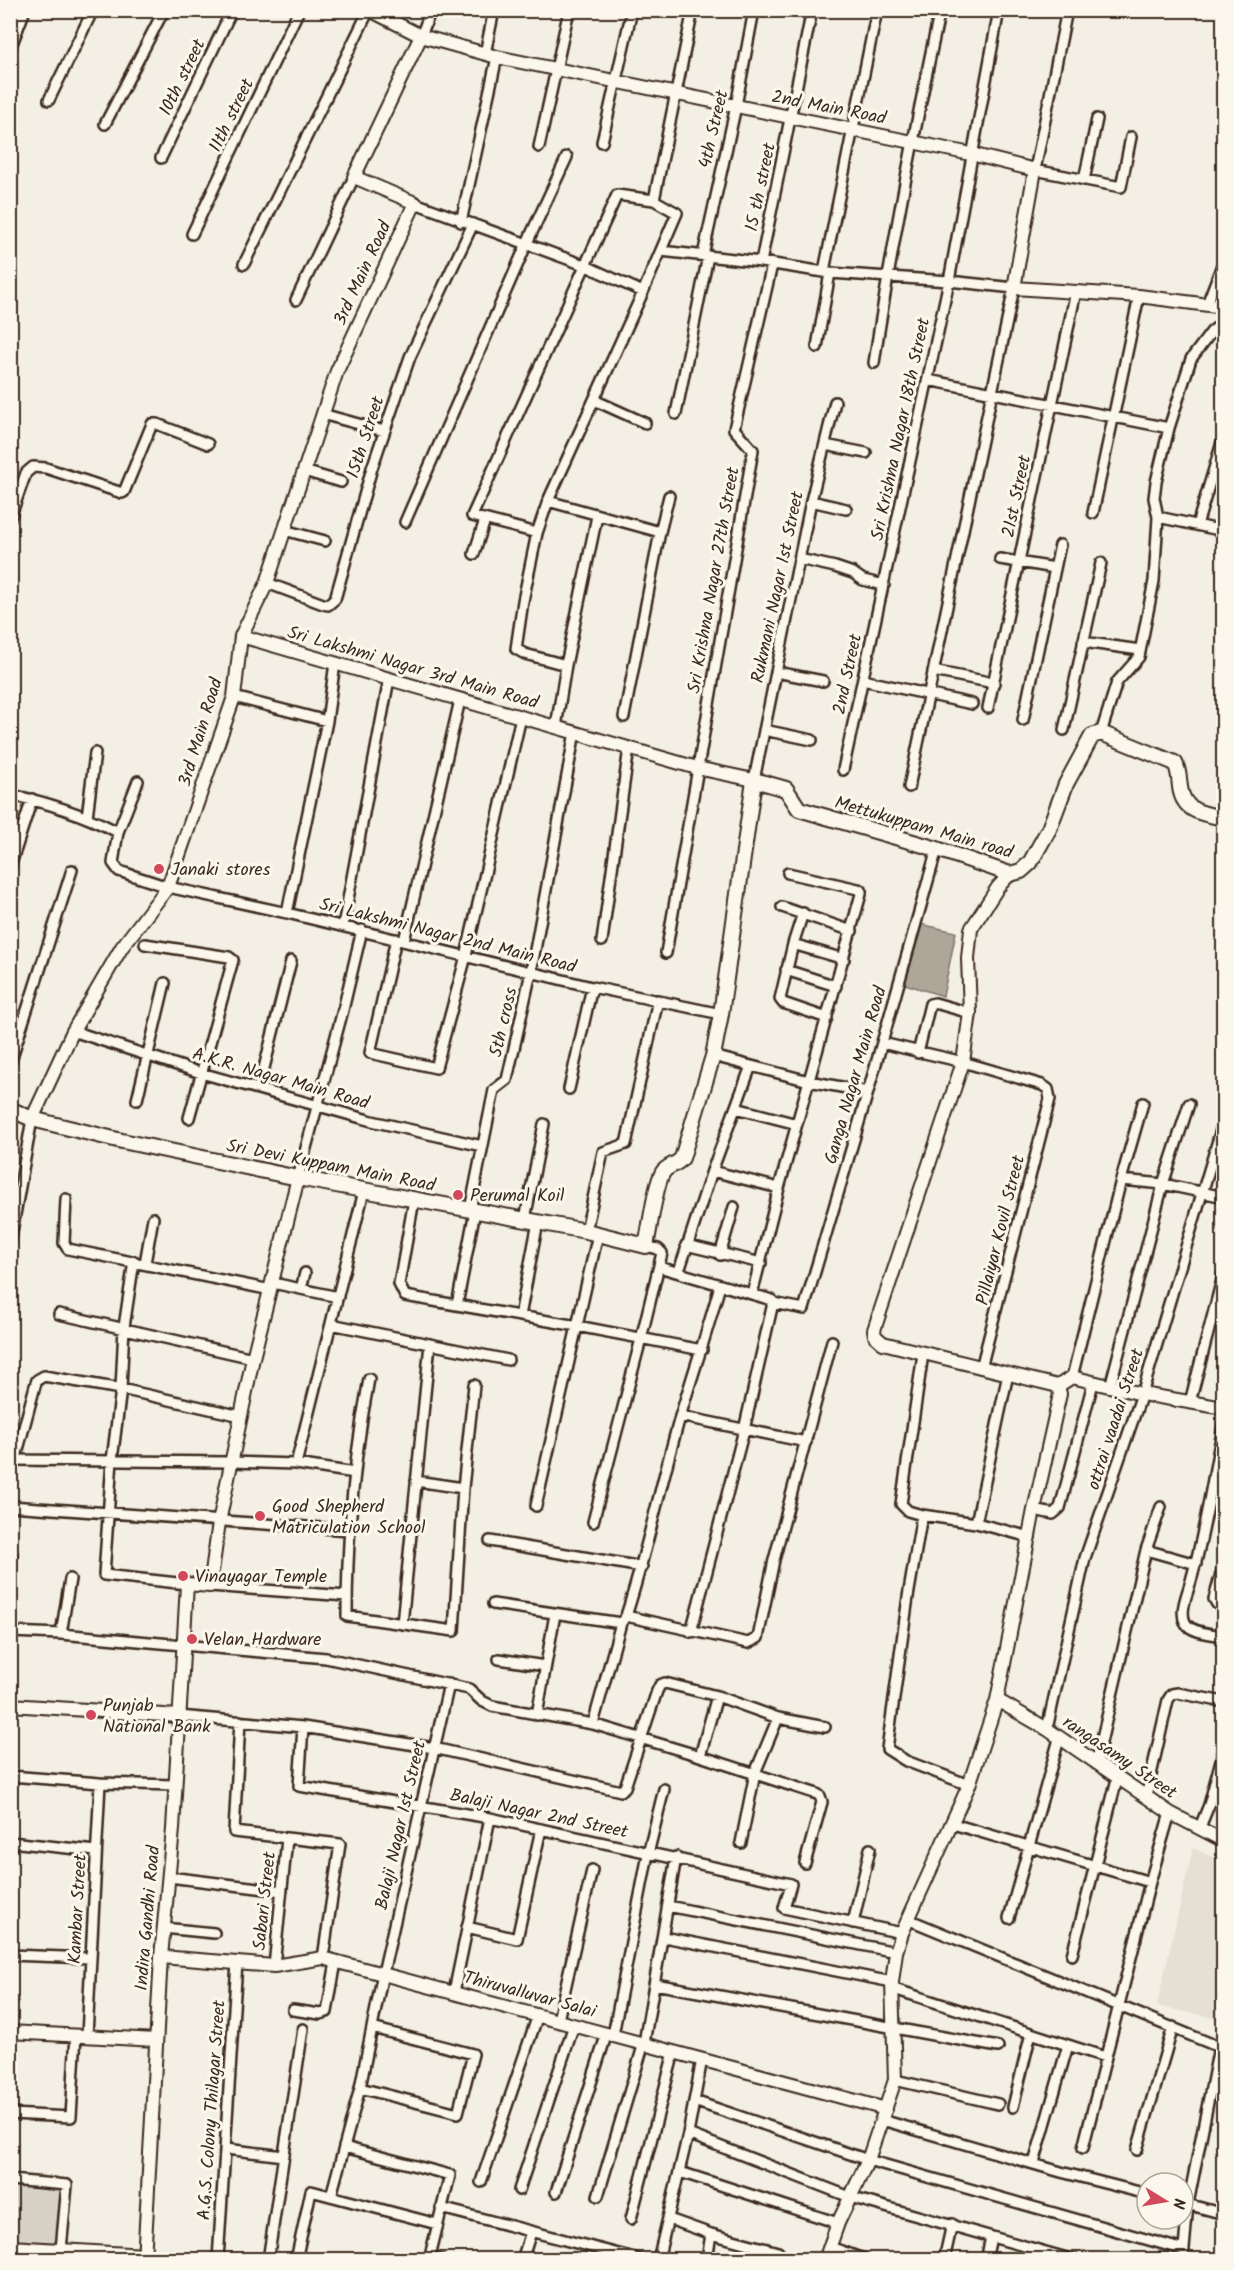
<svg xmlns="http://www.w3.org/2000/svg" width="1234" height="2270" font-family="Kalam,sans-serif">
  <rect width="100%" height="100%" fill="#f3efe4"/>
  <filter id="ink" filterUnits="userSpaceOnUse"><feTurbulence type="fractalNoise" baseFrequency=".0167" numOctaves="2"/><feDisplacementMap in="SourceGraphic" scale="12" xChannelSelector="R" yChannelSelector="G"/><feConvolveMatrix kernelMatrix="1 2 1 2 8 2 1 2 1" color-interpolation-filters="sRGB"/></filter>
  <g filter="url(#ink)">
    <path fill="#e5dfd4" d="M 1193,1848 L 1223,1861 L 1223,2020 L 1157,2006 Z"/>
    <path fill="#d8d1c6" stroke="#8a7e72" stroke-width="1.5" d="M 10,2184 L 67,2189 L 63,2245 L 11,2241 Z"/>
    <path fill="#afa69a" stroke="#817468" stroke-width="1.5" d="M 920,924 L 956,932 L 943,996 L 905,984 Z"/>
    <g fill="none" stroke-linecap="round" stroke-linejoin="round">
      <g stroke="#3b2a1e" stroke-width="14">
        <path id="minor" d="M 1067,10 L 1035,170 L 1121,187 L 1131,137
          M 421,36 L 431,10
          M 10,49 L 25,10
          M 485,54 L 494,10
          M 49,100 L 93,10
          M 105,124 L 164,10
          M 602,142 L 632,10
          M 539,147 L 569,10
          M 161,158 L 232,10
          M 1084,180 L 1097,119
          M 654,200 L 693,10
          M 415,203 L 584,265 L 643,292
          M 461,222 L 497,57
          M 192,234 L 299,10
          M 661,251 L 761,262 L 830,273 L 949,281 L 1014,288 L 909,787
          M 703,255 L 736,106 L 754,10
          M 761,262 L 812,10
          M 244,264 L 369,10
          M 824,271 L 877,10
          M 296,300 L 354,177
          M 1207,304 L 1224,260
          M 817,347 L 830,273
          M 874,363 C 892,244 915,127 940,10
          M 928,380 L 1169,428
          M 594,400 L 645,423
          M 322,414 L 384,431
          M 676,414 L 708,256
          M 825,445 L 866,453
          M 304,471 L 341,482
          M 548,501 L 660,532 L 624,717
          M 811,501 L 846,509
          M 1093,513 L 1139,296
          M 1158,517 L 1224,531
          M 10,518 L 26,473 L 33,467 L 46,468 L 122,493 L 124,492 L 152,424 L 157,424 L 208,444
          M 405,522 L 527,243 L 567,157
          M 1197,525 L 1224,436
          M 284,530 L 325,541
          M 660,532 L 669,496
          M 537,533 L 472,516 L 617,195 L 654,200 L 677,213 L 643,292 L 548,501 L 537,533 L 523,601 L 516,649 L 525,654 L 566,665 L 556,727
          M 474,554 L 485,520
          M 799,559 L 835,567 L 853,573 L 863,580 L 884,585
          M 1000,559 L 1055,568
          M 267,583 L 323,604 L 328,605 L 335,599 L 372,468 L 410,357 L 473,224
          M 1083,642 L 1140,650
          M 566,665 L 597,516
          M 933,671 L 994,683
          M 776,672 L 823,681
          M 863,680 L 972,704
          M 234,697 L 327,721
          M 988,708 L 1076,291
          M 1023,720 L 1060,545
          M 764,730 L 812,740
          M 1064,730 L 1101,563
          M 1101,733 L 1117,682 L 1139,657 L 1154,581 L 1158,517 L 1154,498 L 1156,482 L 1169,428 L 1191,359 L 1212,331 L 1224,322
          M 843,770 L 949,281 L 999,10
          M 754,780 L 811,501 L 835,402
          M 138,781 L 118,832 L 113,863 L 119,871 L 168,887 L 287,913 L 592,987 L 721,1014
          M 10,795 C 48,802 84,815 118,832
          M 87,817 L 95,753
          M 10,867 L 32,799
          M 782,907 L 852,931
          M 287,913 L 327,721 L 335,663
          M 343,926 L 389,679
          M 396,939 L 370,1053 L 436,1068 L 466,956 L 521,717
          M 404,941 L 460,700
          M 602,941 L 629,748
          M 145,944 L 229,957 L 233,960 L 189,1118
          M 793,944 L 803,913
          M 666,953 L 753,450 L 734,429 L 772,265
          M 786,970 L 836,986
          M 827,1018 L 783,1003 L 780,999 L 793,944 L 844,959
          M 73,1031 L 201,1073 L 372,1121 L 482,1146
          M 882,1043 L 963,1062 L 1042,1085 L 1048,1089 L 1050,1099 L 981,1368
          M 918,1053 L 930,1004 L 935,1003 L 970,1013
          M 713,1056 L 809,1081 L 868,1092
          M 10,1063 L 72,870
          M 259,1088 L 291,961
          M 569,1089 L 592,987
          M 137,1100 L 165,983
          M 736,1108 L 797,1124
          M 712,1171 L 779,1188
          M 298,1178 L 343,1010 L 362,930
          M 1121,1180 L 1163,1184 L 1224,1197
          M 66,1199 L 64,1243 L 68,1249 L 271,1290
          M 414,1200 L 399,1284 L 405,1296 L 577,1326 L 702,1350
          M 470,1210 L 494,1090 L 507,1080 L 531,972 L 575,732
          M 525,1219 L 544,1124
          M 586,1231 L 603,1152 L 626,1144 L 658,1000
          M 10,1243 L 32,1119
          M 686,1245 L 761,1263
          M 720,1255 L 734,1207
          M 134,1261 L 124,1327 L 121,1389 L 112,1460 L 104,1575 L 187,1584
          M 145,1263 L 153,1218
          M 659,1267 L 772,1300 L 773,1303 L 804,1309 L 868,1092 L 937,849
          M 679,1271 L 712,1171 L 751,1066
          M 273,1283 L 338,1297
          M 301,1289 L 305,1273
          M 752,1294 L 779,1188 L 861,894 L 861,890 L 858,889 L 788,873
          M 457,1305 L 475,1211
          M 59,1314 L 253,1358
          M 520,1316 L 538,1222
          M 331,1324 L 508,1360
          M 923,1354 L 901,1504 L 908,1511 L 922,1515 L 976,1523 L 1030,1537
          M 1072,1377 L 1121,1180 L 1143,1103
          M 369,1379 C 354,1457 347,1537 347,1616 L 454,1631 L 463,1488 L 474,1385
          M 1110,1387 L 1163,1184 L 1189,1104
          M 1190,1402 L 1224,1272
          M 680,1416 L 806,1442
          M 1224,1423 C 1213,1474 1206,1527 1192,1577 C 1189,1590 1179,1610 1185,1622 C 1190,1633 1213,1634 1224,1636
          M 10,1460 L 231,1462 L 296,1464 L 355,1473
          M 15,1461 L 35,1386 L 37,1380 L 44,1376 L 121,1389 L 241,1416
          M 296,1464 L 364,1191
          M 416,1481 L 463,1488
          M 10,1506 L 350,1530
          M 536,1506 L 598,1234
          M 1034,1510 L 1053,1514 L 1060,1508 L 1093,1383
          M 922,1515 L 908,1597 L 887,1749 L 906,1761 L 969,1785
          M 593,1522 L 641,1339 L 662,1253 L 658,1249 L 646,1246
          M 976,1523 L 1008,1374
          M 490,1541 L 642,1567
          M 1146,1550 L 1196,1564
          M 1224,1563 L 1214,1599 L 1217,1604 L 1224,1607
          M 10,1566 L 12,1554
          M 210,1586 L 347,1596
          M 493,1604 L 621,1623 L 626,1616 C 647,1551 661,1483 680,1417 C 693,1373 708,1330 720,1285
          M 626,1616 L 748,1643 L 758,1638 L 774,1560 L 832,1341
          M 402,1624 L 430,1344
          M 10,1632 L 61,1634 L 326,1658 L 469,1689 L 482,1701 L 492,1706 L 593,1724 L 700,1756 L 817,1794 L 820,1796 L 822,1802 L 805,1863
          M 691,1632 L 744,1430 L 773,1303
          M 61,1634 L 70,1579
          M 499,1659 L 545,1666
          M 537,1715 L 555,1614
          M 179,1716 L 303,1727 L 434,1748 L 621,1791 L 625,1787 L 657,1691 L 660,1685 L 665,1683 L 717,1696 L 778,1718 L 825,1727
          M 240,1721 L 234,1832 L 340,1844 L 323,1958
          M 593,1724 L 621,1623
          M 303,1727 L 299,1786 L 490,1818 L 791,1884 L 784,1908 L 902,1933
          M 1047,1729 L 1085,1558 L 1142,1394 L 1224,1120
          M 700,1756 L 717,1696
          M 1096,1764 L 1146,1550 L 1161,1507
          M 10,1776 L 100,1783 L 174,1785
          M 1146,1797 L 1168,1700 L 1172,1694 L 1178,1693 L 1224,1702
          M 953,1824 L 1150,1882
          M 1200,1827 L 1209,1805 L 1224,1749
          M 10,1842 L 96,1851
          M 741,1843 L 755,1773 L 778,1718
          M 169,1877 L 282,1891
          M 668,1906 L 896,1952
          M 1009,1918 L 1059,1739
          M 910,1920 L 1224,2049
          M 853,1923 L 870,1849
          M 467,1927 L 517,1939 L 541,1829
          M 163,1928 L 214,1933
          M 664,1937 L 892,1982
          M 10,1955 L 90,1958
          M 1072,1955 L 1117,1779
          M 274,1966 L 287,1839
          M 655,1984 L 998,2047
          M 894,1989 L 1105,2057
          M 454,1992 L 490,1818
          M 293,2010 L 320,2014 L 327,2012 L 336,1962
          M 558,2020 L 592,1870
          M 613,2035 L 648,1854 L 664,1789
          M 87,2036 L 100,1783
          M 895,2080 L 998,2104
          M 360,2088 L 458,2113 L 473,2054 L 372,2028
          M 694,2101 L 868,2160 L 1184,2250
          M 1013,2107 L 1031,2033
          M 10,2114 L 71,2117 L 76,2035
          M 882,2120 L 1061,2172 L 1147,2194
          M 688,2134 L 850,2197 L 1074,2260
          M 344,2147 L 450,2175 L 430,2256 L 441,2260
          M 1083,2148 L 1150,1882 L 1170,1813
          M 226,2149 L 284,2156
          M 1137,2150 L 1173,2027
          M 1034,2163 L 1068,2045
          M 680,2172 L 838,2223
          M 10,2180 L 67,2185 L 61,2250
          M 481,2182 L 538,2015
          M 519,2190 L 574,2025
          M 556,2192 L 607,2033
          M 331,2196 L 360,2088 L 383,1973 L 449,1684
          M 598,2196 L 644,2043 L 676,1857
          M 1183,2203 L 1224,2214
          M 441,2208 L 642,2260
          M 631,2219 L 674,2052
          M 669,2219 L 711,2234 L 778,2252 L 785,2260
          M 830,2247 L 867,2260
          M 218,2260 L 237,1962
          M 268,2260 L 303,2029
          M 296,2260 L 311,2191 L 437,2224
          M 522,2260 L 531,2232
          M 658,2260 L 688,2134 L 702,2059
          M 707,2260 L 711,2234
          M 944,2260 L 952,2224
          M 986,2260 L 991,2237
          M 1183,2260 L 1188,2204 L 1219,2047"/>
      </g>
      <g stroke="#3b2a1e" stroke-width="16">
        <path id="tertiary" d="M 370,10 L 421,36 L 497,57 L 971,154 L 1035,170 L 1014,288 L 1139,296 L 1224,307
          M 241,636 L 697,768 L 754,780
          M 1010,874 L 998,887 L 971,929 L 968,958 L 970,1013 L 963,1062 L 874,1330 L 875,1336 L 883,1343 L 1058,1386
          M 32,1119 L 73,1031 L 122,947 L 168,887 L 234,697 L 241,636 L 267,583 L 337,371 L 415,203 L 354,177 L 421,36
          M 1058,1386 L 1072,1377 L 1142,1394 L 1224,1408
          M 997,1700 L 1047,1729 L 1170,1813 L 1224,1841
          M 10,1705 L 179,1716
          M 161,1957 L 274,1966 L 323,1958 L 886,2109
          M 10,2032 L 156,2040
          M 10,2247 L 145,2255
          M 144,2260 L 161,1957 L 173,1829 L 187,1584 L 210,1586 L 219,1522 L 253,1358 L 298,1178
          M 825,2260 L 838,2223 L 868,2160 L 895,2080 L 892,1982 L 896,1952 L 902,1933 L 969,1785 L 997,1700 L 1034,1510 L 1060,1394 L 1058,1386"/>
      </g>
      <g stroke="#3b2a1e" stroke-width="18">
        <path id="secondary" d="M 10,1109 L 32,1119 L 122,1141 L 298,1178 L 586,1231 L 646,1246 C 650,1228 655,1185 663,1172 C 668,1165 677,1165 682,1158 L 713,1056 L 721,1014 L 754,780 L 786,789 L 799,809 L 937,849 L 1010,874 L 1021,871 L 1030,863 L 1049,829 L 1066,784 L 1092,736 L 1101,733 L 1175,763 C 1179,770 1179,779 1180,787 C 1183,812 1203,814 1224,818"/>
      </g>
      <use href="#minor" stroke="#fbf7ec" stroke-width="9"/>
      <use href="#tertiary" stroke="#fbf7ec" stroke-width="12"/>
      <use href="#secondary" stroke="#fbf7ec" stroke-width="14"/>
    </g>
  </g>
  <g fill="#d1495b" stroke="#fbf7ec" stroke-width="2">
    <circle cx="159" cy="869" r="6"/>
    <circle cx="458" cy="1195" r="6"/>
    <circle cx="260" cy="1516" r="6"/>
    <circle cx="183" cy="1576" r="6"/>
    <circle cx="192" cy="1639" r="6"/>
    <circle cx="91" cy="1715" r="6"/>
  </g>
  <g text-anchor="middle" stroke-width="6" stroke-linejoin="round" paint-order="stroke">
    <g font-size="18" fill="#3b2a1e" stroke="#fbf7ec">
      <text transform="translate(182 77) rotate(-64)" y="6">10th street</text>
      <text transform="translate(829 107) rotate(11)" y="6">2nd Main Road</text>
      <text transform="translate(231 115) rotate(-64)" y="6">11th street</text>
      <text transform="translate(713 129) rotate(-77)" y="6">4th Street</text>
      <text transform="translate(760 187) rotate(-78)" y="6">15 th street</text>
      <text transform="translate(362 273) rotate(-65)" y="6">3rd Main Road</text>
      <text transform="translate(900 429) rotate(-78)" y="6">Sri Krishna Nagar 18th Street</text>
      <text transform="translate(365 437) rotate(-72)" y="6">15th Street</text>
      <text transform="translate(1016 496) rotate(-78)" y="6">21st Street</text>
      <text transform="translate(713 580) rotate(-80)" y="6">Sri Krishna Nagar 27th Street</text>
      <text transform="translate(777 587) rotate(-78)" y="6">Rukmani Nagar 1st Street</text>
      <text transform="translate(413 667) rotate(16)" y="6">Sri Lakshmi Nagar 3rd Main Road</text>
      <text transform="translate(847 674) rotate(-78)" y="6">2nd Street</text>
      <text transform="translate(200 732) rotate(-73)" y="6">3rd Main Road</text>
      <text transform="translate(924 827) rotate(16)" y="6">Mettukuppam Main road</text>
      <text transform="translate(448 935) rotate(14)" y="6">Sri Lakshmi Nagar 2nd Main Road</text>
      <text transform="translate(503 1022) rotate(-77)" y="6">5th cross</text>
      <text transform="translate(855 1075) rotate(-74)" y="6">Ganga Nagar Main Road</text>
      <text transform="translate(281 1078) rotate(16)" y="6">A.K.R. Nagar Main Road</text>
      <text transform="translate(331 1165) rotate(11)" y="6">Sri Devi Kuppam Main Road</text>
      <text transform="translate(1000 1230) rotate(-76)" y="6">Pillaiyar Kovil Street</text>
      <text transform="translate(1115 1419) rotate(-72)" y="6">ottrai vaadai Street</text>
      <text transform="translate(1120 1757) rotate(34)" y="6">rangasamy Street</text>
      <text transform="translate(539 1813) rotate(12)" y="6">Balaji Nagar 2nd Street</text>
      <text transform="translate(400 1825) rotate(-77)" y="6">Balaji Nagar 1st Street</text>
      <text transform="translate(264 1901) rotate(-84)" y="6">Sabari Street</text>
      <text transform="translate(77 1909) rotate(-87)" y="6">Kambar Street</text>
      <text transform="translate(147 1918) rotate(-85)" y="6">Indira Gandhi Road</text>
      <text transform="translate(530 1994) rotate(15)" y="6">Thiruvalluvar Salai</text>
      <text transform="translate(211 2110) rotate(-86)" y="6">A.G.S. Colony Thilagar Street</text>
    </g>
    <g font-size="18" fill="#3b2a1e" stroke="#fbf7ec" text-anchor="start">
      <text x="171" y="875">Janaki stores</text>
      <text x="470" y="1201">Perumal Koil</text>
      <text x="272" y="1512">Good Shepherd<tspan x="272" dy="21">Matriculation School</tspan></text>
      <text x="195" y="1582">Vinayagar Temple</text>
      <text x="204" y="1645">Velan Hardware</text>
      <text x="103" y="1711">Punjab<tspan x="103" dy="21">National Bank</tspan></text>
    </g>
  </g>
  <rect width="1234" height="2270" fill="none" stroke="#fbf7ec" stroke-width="36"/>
  <rect x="18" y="18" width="1198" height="2234" fill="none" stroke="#3b2a1e" stroke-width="2" filter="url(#ink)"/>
  <g transform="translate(1165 2201) rotate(101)"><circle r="28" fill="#fbf7ec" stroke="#aea59a" stroke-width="1.5"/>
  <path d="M0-4.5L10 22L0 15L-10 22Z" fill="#d1495b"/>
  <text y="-9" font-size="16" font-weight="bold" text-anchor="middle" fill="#3b2a1e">N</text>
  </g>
</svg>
